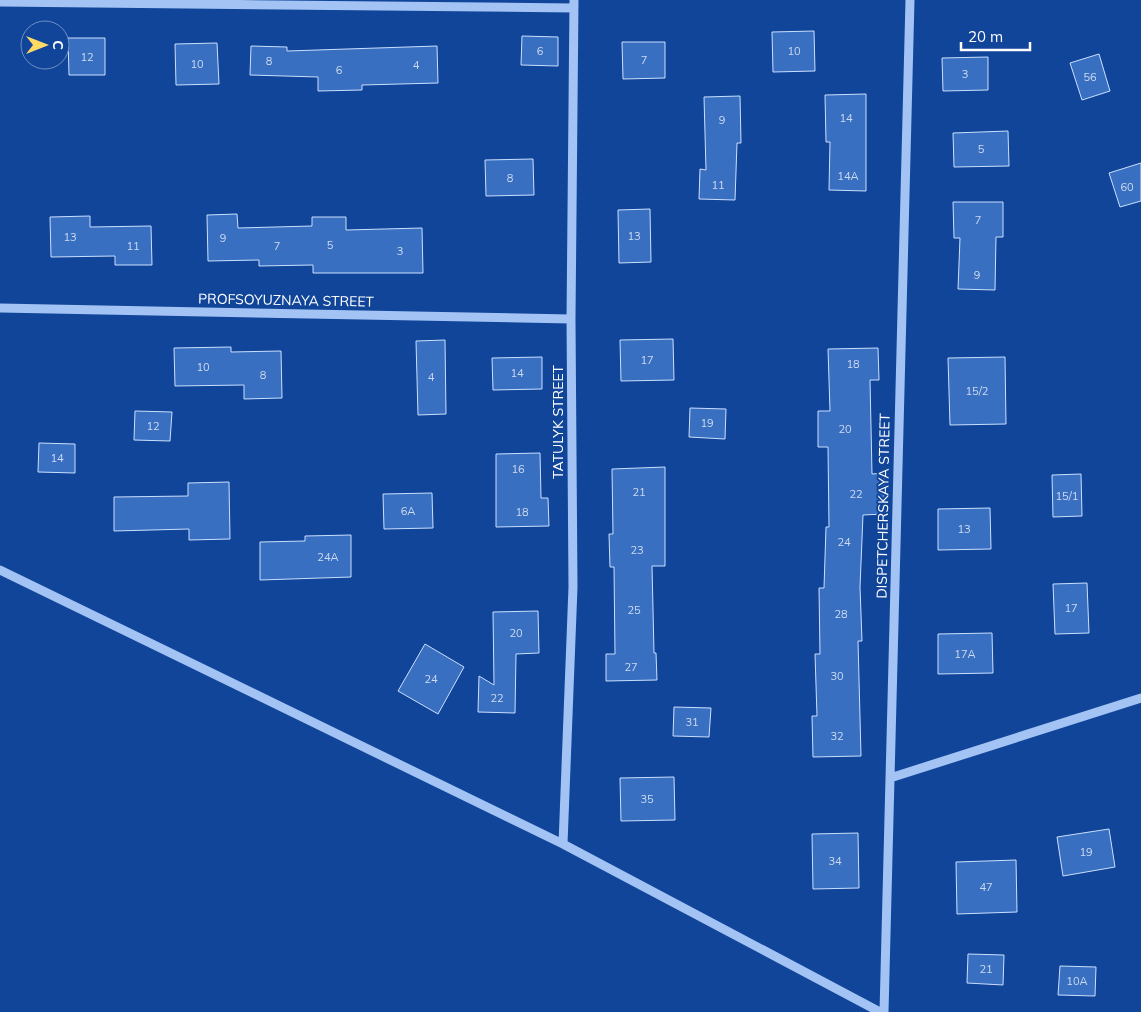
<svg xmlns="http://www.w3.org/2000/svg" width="1141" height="1012" font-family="Mulish,sans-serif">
  <rect width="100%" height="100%" fill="#114599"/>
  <path fill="#396fc1" stroke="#cbdffe" d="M 814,31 L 815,71 L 773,72 L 772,32 Z
    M 522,36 L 558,37 L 558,66 L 521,65 Z
    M 68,38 L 105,38 L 105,75 L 69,75 Z
    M 622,42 L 665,42 L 665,78 L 623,79 Z
    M 217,43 L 219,84 L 176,85 L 175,44 Z
    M 251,46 L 287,47 L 287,51 L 437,46 L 438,83 L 362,85 L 362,90 L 318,91 L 318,77 L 250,75 Z
    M 1099,54 L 1110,91 L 1082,100 L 1070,63 Z
    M 988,57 L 988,90 L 943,91 L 942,58 Z
    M 866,94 L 866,191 L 829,190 L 830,142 L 826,142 L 825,95 Z
    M 740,96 L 741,143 L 737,143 L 735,200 L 699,199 L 700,169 L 706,170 L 704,97 Z
    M 1008,131 L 1009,166 L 954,167 L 953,133 Z
    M 533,159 L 534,195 L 486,196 L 485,160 Z
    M 1141,163 L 1141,201 L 1120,207 L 1109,173 Z
    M 953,202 L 1003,202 L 1003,237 L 996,237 L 995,290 L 958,289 L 960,238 L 954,238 Z
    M 650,209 L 651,262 L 619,263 L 618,210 Z
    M 237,214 L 238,228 L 312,226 L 312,217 L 346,217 L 346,230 L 422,228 L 423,273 L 313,273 L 313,265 L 259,266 L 259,260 L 208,261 L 207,215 Z
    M 90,216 L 90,227 L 151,226 L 152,265 L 115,265 L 115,256 L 51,257 L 50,217 Z
    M 673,339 L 674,380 L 621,381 L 620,340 Z
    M 445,340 L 446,414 L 418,415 L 416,341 Z
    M 231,347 L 231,352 L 281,351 L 282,398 L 244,399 L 244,385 L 175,386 L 174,348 Z
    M 878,348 L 879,380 L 870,380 L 872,474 L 884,473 L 884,514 L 863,515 L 860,587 L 862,641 L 858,641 L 861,756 L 813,757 L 812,716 L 817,716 L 815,654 L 820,654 L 819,588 L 824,588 L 826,527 L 829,527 L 828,447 L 818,447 L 818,411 L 830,411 L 828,349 Z
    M 542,357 L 542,389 L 493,390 L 492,358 Z
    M 1005,357 L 1006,424 L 950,425 L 948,358 Z
    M 690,408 L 726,409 L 725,439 L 689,437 Z
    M 135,411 L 172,412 L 170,441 L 134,440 Z
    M 39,443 L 75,444 L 75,473 L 38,472 Z
    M 540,453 L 541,498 L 548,498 L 549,526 L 496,527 L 496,454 Z
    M 665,467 L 665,566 L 652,566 L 654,653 L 656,653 L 657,680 L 606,681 L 606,654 L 615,654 L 614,567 L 610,567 L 609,534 L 613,534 L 612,469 Z
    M 1081,474 L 1082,516 L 1053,517 L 1052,475 Z
    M 229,482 L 230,539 L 189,540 L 189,529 L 114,531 L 114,497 L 188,496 L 188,483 Z
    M 432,493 L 433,528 L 384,529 L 383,494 Z
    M 990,508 L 991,549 L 938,550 L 938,509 Z
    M 351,535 L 351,577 L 260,580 L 260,542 L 305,541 L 305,536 Z
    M 1087,583 L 1089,633 L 1055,634 L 1053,584 Z
    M 538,611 L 539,653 L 516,654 L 515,713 L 478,712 L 479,676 L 494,685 L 493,612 Z
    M 992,633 L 993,673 L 938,674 L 938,634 Z
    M 425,644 L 464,667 L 438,714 L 398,691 Z
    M 674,707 L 711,708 L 709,737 L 673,736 Z
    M 674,777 L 675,820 L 621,821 L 620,778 Z
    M 1109,829 L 1115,867 L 1063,876 L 1057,837 Z
    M 858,833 L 859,888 L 813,889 L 812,834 Z
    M 1016,860 L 1017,912 L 957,914 L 956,862 Z
    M 968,954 L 1004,955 L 1003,985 L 967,983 Z
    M 1060,966 L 1096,967 L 1095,996 L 1058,995 Z"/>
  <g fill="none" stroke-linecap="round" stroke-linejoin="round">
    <path stroke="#a2c3f4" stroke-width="9" d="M 0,2 L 574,8
      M 0,308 L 571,319
      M 0,570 L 563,844 L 880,1012
      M 890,778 L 1141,698
      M 563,844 L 573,587 L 571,319 L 574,0
      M 884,1012 L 910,0"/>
  </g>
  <g text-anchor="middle" stroke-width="4" stroke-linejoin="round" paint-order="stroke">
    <g font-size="11" fill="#cedbf0">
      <text x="540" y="55">6</text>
      <text x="794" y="55">10</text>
      <text x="87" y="61">12</text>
      <text x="644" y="64">7</text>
      <text x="269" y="65">8</text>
      <text x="197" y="68">10</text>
      <text x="416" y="69">4</text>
      <text x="339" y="74">6</text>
      <text x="965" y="78">3</text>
      <text x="1090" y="81">56</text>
      <text x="846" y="122">14</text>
      <text x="722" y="124">9</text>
      <text x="981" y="153">5</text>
      <text x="848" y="180">14А</text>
      <text x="510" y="182">8</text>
      <text x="718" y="189">11</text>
      <text x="1127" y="191">60</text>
      <text x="978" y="224">7</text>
      <text x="634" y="240">13</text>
      <text x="70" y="241">13</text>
      <text x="223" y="242">9</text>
      <text x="330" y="249">5</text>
      <text x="133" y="250">11</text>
      <text x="277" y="250">7</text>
      <text x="400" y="255">3</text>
      <text x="977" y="279">9</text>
      <text x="647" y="364">17</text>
      <text x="853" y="368">18</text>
      <text x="203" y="371">10</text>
      <text x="517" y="377">14</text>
      <text x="263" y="379">8</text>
      <text x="431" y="381">4</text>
      <text x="977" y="395">15/2</text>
      <text x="707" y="427">19</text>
      <text x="153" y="430">12</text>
      <text x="845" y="433">20</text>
      <text x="57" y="462">14</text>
      <text x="518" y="473">16</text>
      <text x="639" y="496">21</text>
      <text x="856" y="498">22</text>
      <text x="1067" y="500">15/1</text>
      <text x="408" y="515">6А</text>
      <text x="522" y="516">18</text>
      <text x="964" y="533">13</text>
      <text x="844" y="546">24</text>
      <text x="637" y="554">23</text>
      <text x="328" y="561">24А</text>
      <text x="1071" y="612">17</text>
      <text x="634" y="614">25</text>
      <text x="841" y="618">28</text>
      <text x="516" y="637">20</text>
      <text x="965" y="658">17А</text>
      <text x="631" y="671">27</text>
      <text x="837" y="680">30</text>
      <text x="431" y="683">24</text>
      <text x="497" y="702">22</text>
      <text x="692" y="726">31</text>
      <text x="837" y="740">32</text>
      <text x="647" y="803">35</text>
      <text x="1086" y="856">19</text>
      <text x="835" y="865">34</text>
      <text x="986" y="891">47</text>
      <text x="986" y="973">21</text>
      <text x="1077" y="985">10А</text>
    </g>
    <g font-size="14" fill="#fff" stroke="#114599">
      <text transform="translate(286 300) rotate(1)" y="5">PROFSOYUZNAYA STREET</text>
      <text transform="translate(558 422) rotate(-90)" y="5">TATULYK STREET</text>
      <text transform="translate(883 506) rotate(-89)" y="5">DISPETCHERSKAYA STREET</text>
    </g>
  </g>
  <g transform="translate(45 45) rotate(90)"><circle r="24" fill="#114599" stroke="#708fc2"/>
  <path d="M0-4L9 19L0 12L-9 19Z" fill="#ffdb66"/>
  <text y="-8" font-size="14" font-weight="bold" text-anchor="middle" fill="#ffffff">С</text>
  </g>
  <path d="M961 42v8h69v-8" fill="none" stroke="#ffffff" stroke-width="2.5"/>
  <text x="968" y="42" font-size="15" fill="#ffffff" stroke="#114599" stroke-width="4" paint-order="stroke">20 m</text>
</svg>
